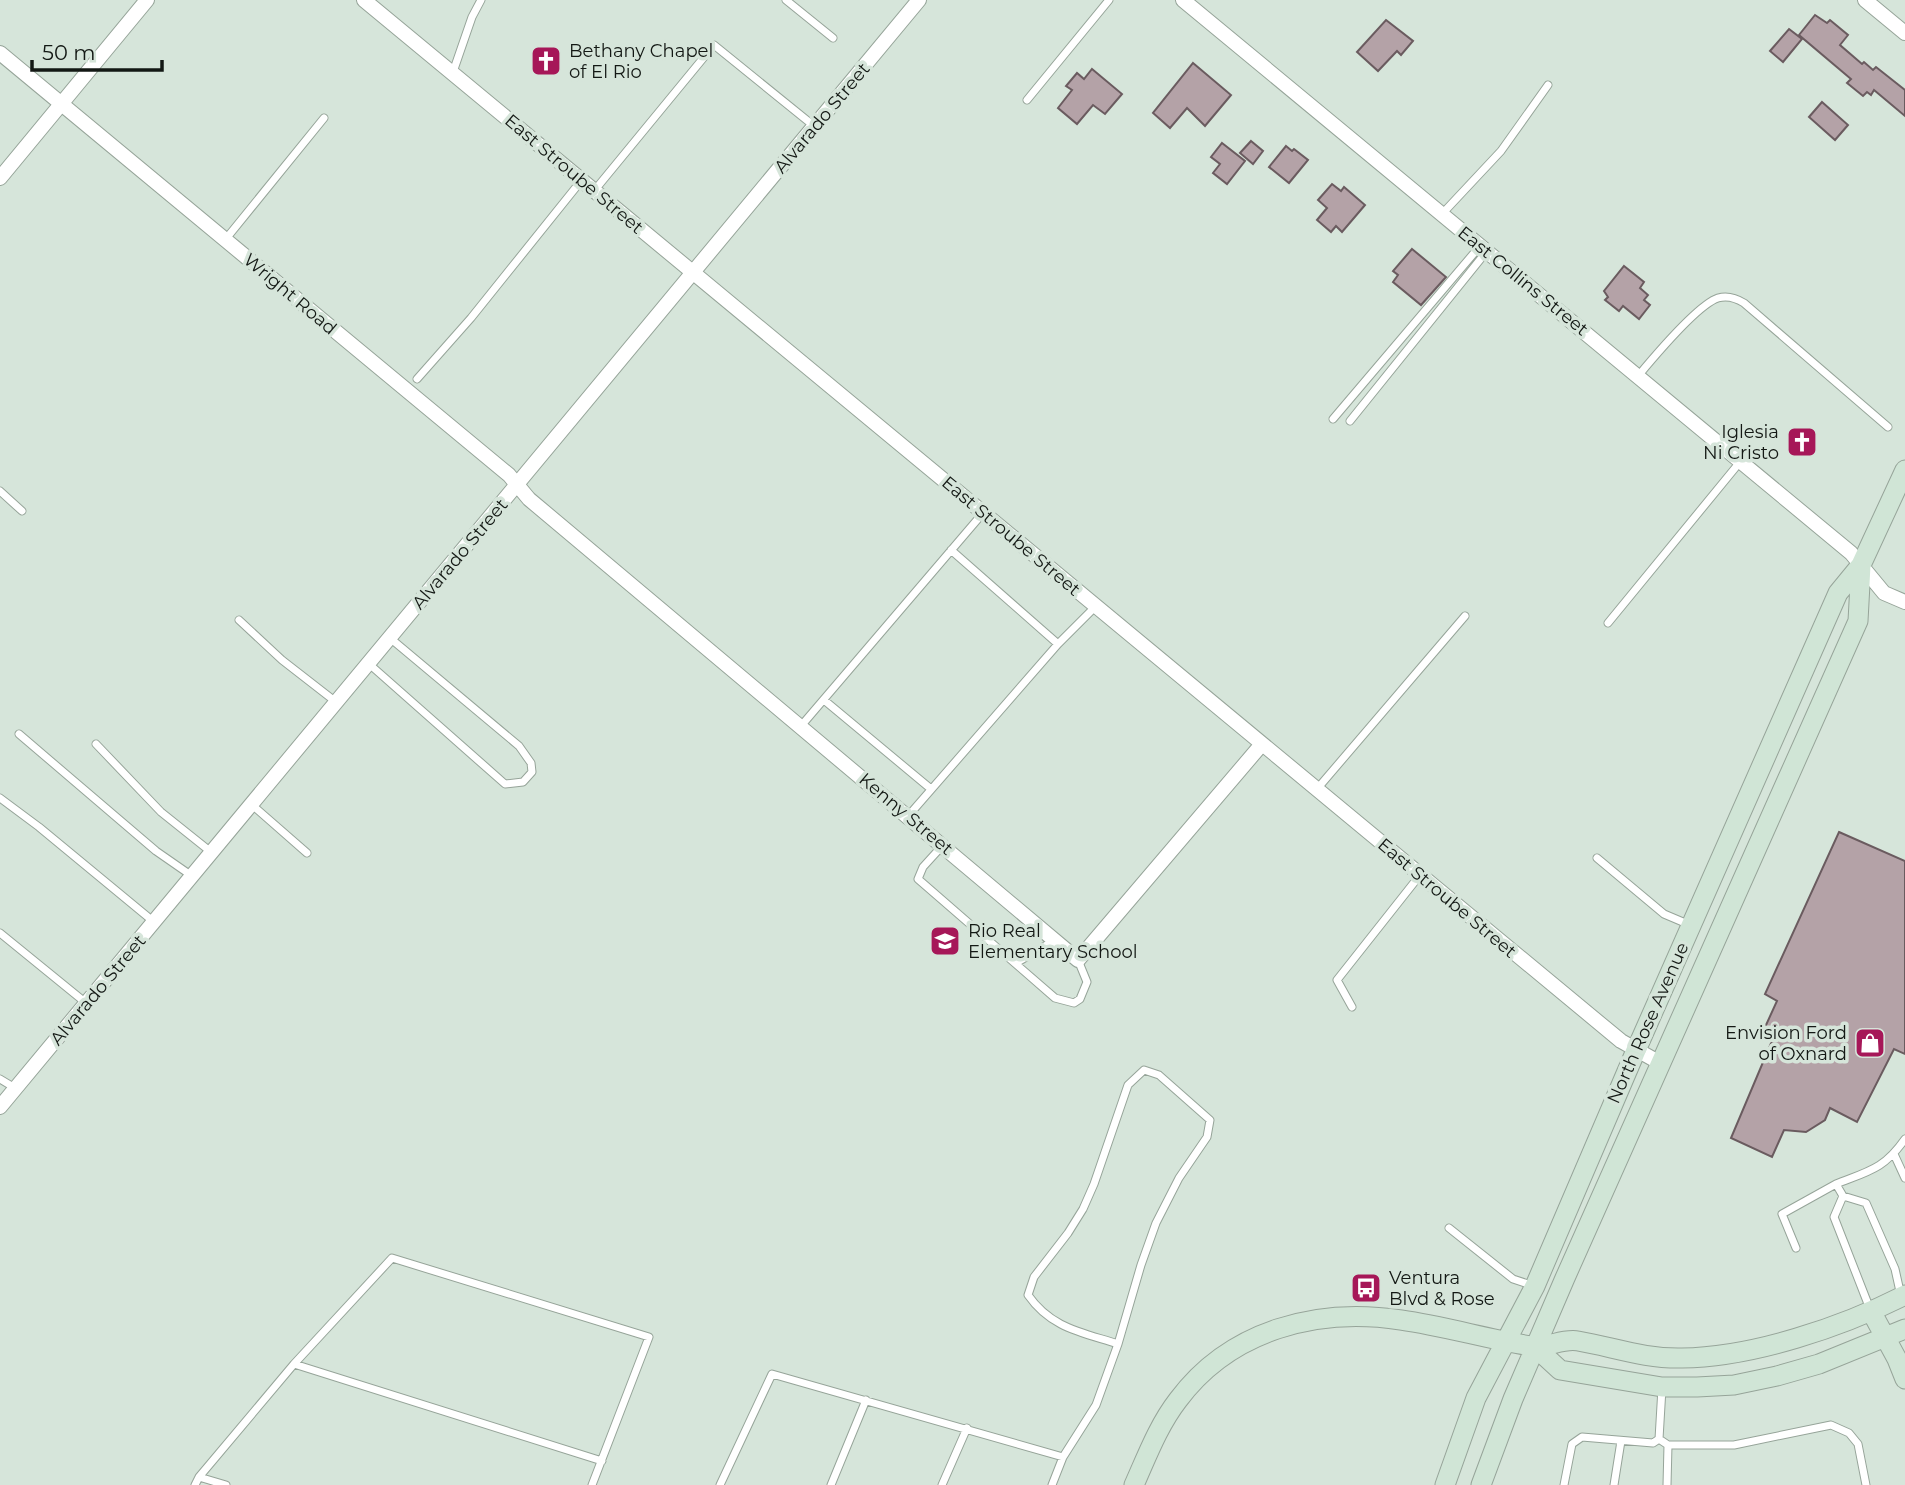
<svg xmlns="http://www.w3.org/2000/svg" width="1905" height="1485" font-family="Montserrat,sans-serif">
  <rect width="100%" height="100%" fill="#d6e5da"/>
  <path fill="#b4a2a7" stroke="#6a5b5f" stroke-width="2" d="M 1815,15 L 1827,23 L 1830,20 L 1848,35 L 1840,45 L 1862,64 L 1864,62 L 1873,70 L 1876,67 L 1905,90 L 1905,116 L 1874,90 L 1871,95 L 1867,92 L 1863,96 L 1847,83 L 1851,79 L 1799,35 Z
    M 1386,20 L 1413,41 L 1401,55 L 1397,51 L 1378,71 L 1357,52 Z
    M 1789,29 L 1802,39 L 1783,62 L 1770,51 Z
    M 1193,63 L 1231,95 L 1205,126 L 1187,108 L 1170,128 L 1153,113 Z
    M 1092,69 L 1122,94 L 1105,114 L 1093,105 L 1077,124 L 1058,108 L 1072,90 L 1066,86 L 1077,73 L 1084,79 Z
    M 1822,102 L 1848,125 L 1835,140 L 1809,117 Z
    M 1251,141 L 1263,151 L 1253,164 L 1240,153 Z
    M 1222,143 L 1245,161 L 1227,184 L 1213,173 L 1220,164 L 1211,157 Z
    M 1286,146 L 1292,151 L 1294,149 L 1308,160 L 1289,183 L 1269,167 Z
    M 1332,184 L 1341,191 L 1344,187 L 1365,205 L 1342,232 L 1336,226 L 1331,232 L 1317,220 L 1327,208 L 1318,200 Z
    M 1412,249 L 1446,277 L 1421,305 L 1393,282 L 1398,275 L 1393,271 Z
    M 1624,266 L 1644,282 L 1640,288 L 1648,295 L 1644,300 L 1650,305 L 1639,319 L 1623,306 L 1619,311 L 1605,300 L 1608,297 L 1604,291 Z
    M 1839,832 L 1905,861 L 1905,1054 L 1894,1049 L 1857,1122 L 1830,1108 L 1825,1120 L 1806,1132 L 1784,1130 L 1772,1157 L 1731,1138 L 1772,1041 L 1761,1036 L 1777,1001 L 1765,994 Z"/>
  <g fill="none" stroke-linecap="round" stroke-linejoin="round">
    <g stroke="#96a499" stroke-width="9">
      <path id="lane" d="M 786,0 L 833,38
        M 453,72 L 472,17 L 481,0
        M 1027,100 L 1109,0
        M 594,191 L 714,45 L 814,126
        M 1442,214 L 1501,151 L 1548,85
        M 225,240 L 324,118
        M 1638,376 C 1653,358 1697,305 1718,298 C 1728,295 1736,298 1744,303 L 1888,427
        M 417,379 L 471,318 L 581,181
        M 1333,419 L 1480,246
        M 1350,421 L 1487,251
        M 0,491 L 22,511
        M 951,550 L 1058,644
        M 239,620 L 282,660 L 336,702
        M 1608,623 L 1740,462
        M 368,663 L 505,784 L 523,782 L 532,772 L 531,763 L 519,746 L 390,638
        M 824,700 L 931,789
        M 801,726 L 983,513
        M 19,734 L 156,851 L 192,876
        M 96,744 L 161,812 L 211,852
        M 1317,789 L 1465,616
        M 0,798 L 39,827 L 154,922
        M 251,804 L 307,853
        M 909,815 L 1058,644 L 1096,606
        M 943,845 L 923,867 L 918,879 L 1055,998 L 1074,1003 L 1080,999 L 1087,982 L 1078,960
        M 1597,858 L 1664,914 L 1690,925
        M 0,933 L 86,1003
        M 1016,963 L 1055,940
        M 1352,1007 L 1337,980 L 1420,875
        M 0,1079 L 15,1088
        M 1894,1154 L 1905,1178
        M 1843,1196 L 1834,1217 L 1870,1309
        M 1449,1228 L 1513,1279 L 1534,1286
        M 1796,1248 L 1782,1214 L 1836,1184
        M 1901,1296 L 1895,1269 L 1866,1203 L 1843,1196 L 1836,1184 C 1869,1171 1884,1169 1905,1139
        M 294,1364 L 602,1461
        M 1659,1439 L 1668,1445 L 1734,1445 L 1831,1425 L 1849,1433 L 1858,1444 L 1866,1485
        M 199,1477 L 226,1485
        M 195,1485 L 199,1477 L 294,1364 L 392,1258 L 649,1337 L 592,1485
        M 720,1485 L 772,1374 L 1063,1457
        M 831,1485 L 866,1400
        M 942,1485 L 967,1428
        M 1052,1485 L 1063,1457 L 1096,1405 L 1118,1344 L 1141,1265 L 1156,1223 L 1179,1178 L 1207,1137 L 1210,1120 L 1159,1075 L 1144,1070 L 1128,1085 L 1094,1184 L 1083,1209 L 1068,1233 L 1034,1277 L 1028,1295 C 1051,1328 1081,1332 1118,1344
        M 1564,1485 L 1572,1444 L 1582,1437 L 1653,1443 L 1659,1439 L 1662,1388
        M 1614,1485 L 1621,1441
        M 1667,1485 L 1668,1445"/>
    </g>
    <g stroke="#96a499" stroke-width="16">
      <path id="street" d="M 364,0 L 1621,1041 L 1662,1064
        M 1183,0 L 1851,553 L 1884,593 L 1905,602
        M 1865,0 L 1905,33
        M 0,53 L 509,475 L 529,499 L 1078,960 L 1262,744
        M 0,178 L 147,0
        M 0,1107 L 919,0"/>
    </g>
    <g stroke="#96a499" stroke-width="21">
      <path id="secondary" d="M 1871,1311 L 1897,1359 L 1905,1379
        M 1535,1347 L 1560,1370 L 1662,1387 L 1697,1387 L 1734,1385 L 1777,1376 L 1819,1364 L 1905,1329
        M 1134,1485 C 1147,1456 1158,1426 1178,1400 C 1230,1330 1317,1307 1401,1320 C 1444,1326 1487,1339 1531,1346 C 1546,1349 1562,1338 1578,1341 C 1613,1347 1645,1359 1682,1358 C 1753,1357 1842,1327 1905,1295
        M 1445,1485 L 1476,1398 L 1535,1286 L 1637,1048 L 1838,593 L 1861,565 L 1905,470
        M 1481,1485 L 1513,1399 L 1565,1278 L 1858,621 L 1861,565"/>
    </g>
    <use href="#lane" stroke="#fff" stroke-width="7"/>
    <use href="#street" stroke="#fff" stroke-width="14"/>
    <use href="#secondary" stroke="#d0e5d6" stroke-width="19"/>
  </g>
  <defs>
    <g id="church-square" transform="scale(1.575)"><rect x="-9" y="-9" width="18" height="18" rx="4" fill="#a61758" stroke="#d6e5da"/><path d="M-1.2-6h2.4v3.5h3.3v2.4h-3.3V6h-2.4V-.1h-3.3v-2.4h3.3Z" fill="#fff"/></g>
    <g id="school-square" transform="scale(1.575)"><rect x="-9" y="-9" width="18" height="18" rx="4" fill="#a61758" stroke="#d6e5da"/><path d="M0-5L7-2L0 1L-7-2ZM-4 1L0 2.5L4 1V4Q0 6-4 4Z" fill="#fff"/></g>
    <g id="shop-square" transform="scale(1.575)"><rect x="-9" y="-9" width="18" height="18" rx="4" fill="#a61758" stroke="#d6e5da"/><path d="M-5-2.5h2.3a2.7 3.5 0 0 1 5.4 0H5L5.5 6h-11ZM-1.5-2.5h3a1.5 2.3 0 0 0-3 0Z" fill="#fff"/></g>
    <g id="bus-square" transform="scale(1.575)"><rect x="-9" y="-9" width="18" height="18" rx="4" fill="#a61758" stroke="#d6e5da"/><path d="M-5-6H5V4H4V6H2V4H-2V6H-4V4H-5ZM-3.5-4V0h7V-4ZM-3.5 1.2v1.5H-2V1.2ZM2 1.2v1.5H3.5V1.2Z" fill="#fff"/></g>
  </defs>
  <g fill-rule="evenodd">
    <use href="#church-square" x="546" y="61"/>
    <use href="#church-square" x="1802" y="442"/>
    <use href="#school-square" x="945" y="941"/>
    <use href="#shop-square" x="1870" y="1043"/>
    <use href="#bus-square" x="1366" y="1288"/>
  </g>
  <g text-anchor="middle" stroke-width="7" stroke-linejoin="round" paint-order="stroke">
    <g font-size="18" fill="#131814" stroke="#d6e5da" text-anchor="start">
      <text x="569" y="57">Bethany Chapel<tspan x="569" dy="21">of El Rio</tspan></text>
      <text x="1779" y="438" text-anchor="end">Iglesia<tspan x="1779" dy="21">Ni Cristo</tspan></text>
      <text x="968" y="937">Rio Real<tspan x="968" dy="21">Elementary School</tspan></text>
      <text x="1847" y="1039" text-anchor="end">Envision Ford<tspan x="1847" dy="21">of Oxnard</tspan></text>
      <text x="1389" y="1284">Ventura<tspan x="1389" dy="21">Blvd &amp; Rose</tspan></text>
    </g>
    <g font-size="18" fill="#131814" stroke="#d6e5da">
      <text transform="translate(822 118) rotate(-50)" y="6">Alvarado Street</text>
      <text transform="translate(574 174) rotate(40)" y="6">East Stroube Street</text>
      <text transform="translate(1523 281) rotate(39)" y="6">East Collins Street</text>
      <text transform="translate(290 294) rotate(40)" y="6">Wright Road</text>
      <text transform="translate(1011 536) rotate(40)" y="6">East Stroube Street</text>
      <text transform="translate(460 554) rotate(-50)" y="6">Alvarado Street</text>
      <text transform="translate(906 814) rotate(40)" y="6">Kenny Street</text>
      <text transform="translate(1447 898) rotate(40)" y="6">East Stroube Street</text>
      <text transform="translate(98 990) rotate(-50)" y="6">Alvarado Street</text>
      <text transform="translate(1648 1023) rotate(-66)" y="6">North Rose Avenue</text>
    </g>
  </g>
  <path d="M32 60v10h130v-10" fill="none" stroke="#131814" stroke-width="3.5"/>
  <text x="42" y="60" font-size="21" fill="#131814" stroke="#d6e5da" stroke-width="5" paint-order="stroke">50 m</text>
</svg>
